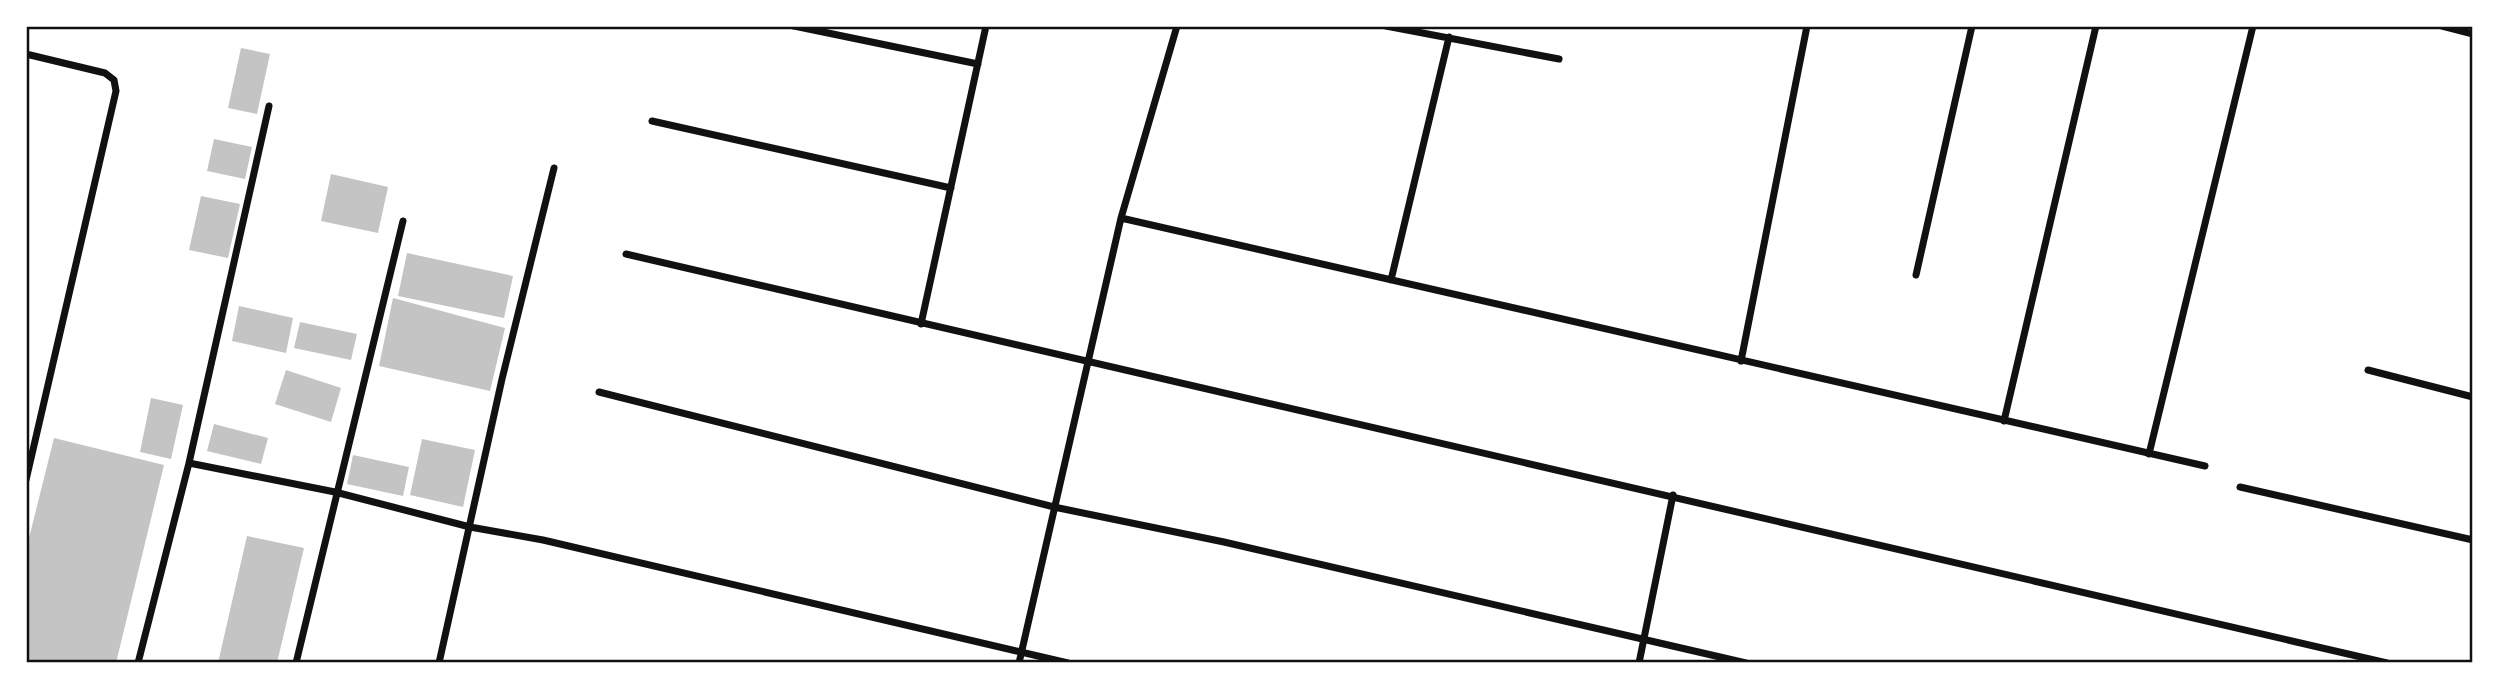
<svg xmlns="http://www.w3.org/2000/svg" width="2499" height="689" font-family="'Titillium Web',sans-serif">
  <rect width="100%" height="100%" fill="#fff"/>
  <path fill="#c4c4c4" d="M 241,48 L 270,54 L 257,114 L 228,108 Z
    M 214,139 L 252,147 L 245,179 L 207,171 Z
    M 331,174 L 388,187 L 378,233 L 321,221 Z
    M 201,196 L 240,204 L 228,258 L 189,250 Z
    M 407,253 L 513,276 L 504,318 L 398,296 Z
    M 393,298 L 505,328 L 490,391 L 379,366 Z
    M 239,306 L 293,318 L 286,353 L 232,341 Z
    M 300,322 L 357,334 L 351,360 L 294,348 Z
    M 286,370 L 341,388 L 331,422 L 275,404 Z
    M 151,398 L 183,405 L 171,459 L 140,452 Z
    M 214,424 L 268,438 L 261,464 L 207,451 Z
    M 54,438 L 164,465 L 116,663 L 26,663 L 26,550 Z
    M 422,439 L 475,450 L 463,507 L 410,495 Z
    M 353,455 L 409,467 L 403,496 L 347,484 Z
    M 247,536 L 304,548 L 277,663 L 218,663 Z"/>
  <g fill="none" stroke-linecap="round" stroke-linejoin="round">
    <path stroke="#111" stroke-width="7" d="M 794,26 L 978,64
      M 1386,26 L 1559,59
      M 2442,26 L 2473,34
      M 26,54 L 105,73 L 114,80 L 116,91 L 26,480
      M 652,121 L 951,188
      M 1121,218 L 2205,466
      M 626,254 L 2387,663
      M 1916,275 L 1972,26
      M 1391,280 L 1449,37
      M 921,324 L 986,26
      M 1741,361 L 1807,26
      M 2368,370 L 2473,397
      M 599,392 L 1054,507 L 1224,542 L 1746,663
      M 2004,421 L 2096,26
      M 2149,454 L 2253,26
      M 189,463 L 335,492 L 470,527 L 543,540 L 1068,663
      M 2240,487 L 2473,540
      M 138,663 L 189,463 L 269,106
      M 296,663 L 403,221
      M 439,663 L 502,379 L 554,168
      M 1019,663 L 1121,218 L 1177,26
      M 1639,663 L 1673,495"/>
  </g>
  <rect width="2499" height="689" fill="none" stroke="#ffffff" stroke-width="56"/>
  <rect x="28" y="28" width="2443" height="633" fill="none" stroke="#111" stroke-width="2.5"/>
</svg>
